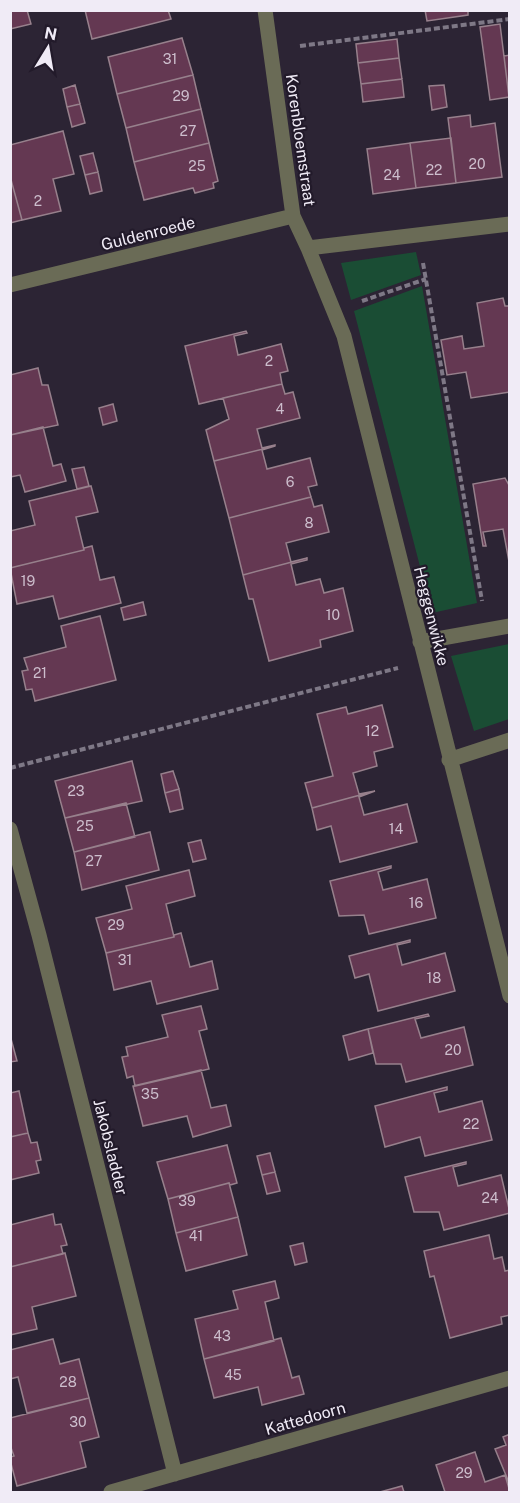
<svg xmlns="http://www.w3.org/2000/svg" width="520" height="1503" font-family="'Public Sans',sans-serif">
  <rect width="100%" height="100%" fill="#2c2434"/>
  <path fill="#1a4d34" d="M 416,252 L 421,275 L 351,300 L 341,263 Z
    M 422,286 L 477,603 L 432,613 L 354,311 Z
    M 509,644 L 509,719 L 474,731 L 451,656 Z"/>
  <path fill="#643852" stroke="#97808c" stroke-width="1.5" d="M 10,10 L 27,10 L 31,24 L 10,29 Z
    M 85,10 L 168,10 L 171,19 L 92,39 Z
    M 425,10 L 468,10 L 468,15 L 427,21 Z
    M 500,24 L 509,97 L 490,100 L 480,27 Z
    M 182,38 L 193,75 L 117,94 L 108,57 Z
    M 397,39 L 399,58 L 358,63 L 356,44 Z
    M 510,55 L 510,97 L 509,97 L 504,56 Z
    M 399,58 L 402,79 L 361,84 L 358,63 Z
    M 193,75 L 201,109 L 126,128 L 117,94 Z
    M 402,79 L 404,97 L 363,102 L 361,84 Z
    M 75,85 L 80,104 L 67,107 L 63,89 Z
    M 444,85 L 447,107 L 432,110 L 429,86 Z
    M 80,104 L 85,123 L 72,127 L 67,107 Z
    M 201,109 L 209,143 L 134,162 L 126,128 Z
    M 470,115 L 471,127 L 495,123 L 502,177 L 456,183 L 448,118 Z
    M 63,131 L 74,174 L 53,179 L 61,211 L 22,220 L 10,176 L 10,145 Z
    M 451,138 L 456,183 L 416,188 L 410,143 Z
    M 209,143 L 218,181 L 213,183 L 214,188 L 195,193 L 193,188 L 144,200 L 134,162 Z
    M 410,143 L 416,188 L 373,194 L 367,149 Z
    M 93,153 L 98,172 L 85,175 L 80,156 Z
    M 98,172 L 102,191 L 90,194 L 85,175 Z
    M 10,176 L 22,220 L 10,223 Z
    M 503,298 L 505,306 L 510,306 L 510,392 L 471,398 L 466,372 L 447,375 L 441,340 L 462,336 L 464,349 L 484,346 L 477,303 Z
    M 246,331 L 247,333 L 234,336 L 238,355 L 281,344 L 288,371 L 280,373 L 282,384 L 199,404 L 185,346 Z
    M 38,368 L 42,385 L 48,385 L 58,425 L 10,435 L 10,375 Z
    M 282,384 L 285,394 L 293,392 L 300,418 L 257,429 L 262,448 L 275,445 L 275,446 L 214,461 L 206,430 L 229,419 L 223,398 Z
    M 113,404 L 117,421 L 103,425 L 99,408 Z
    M 43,427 L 53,466 L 61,464 L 66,481 L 25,492 L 20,475 L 10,477 L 10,435 Z
    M 275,446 L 262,450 L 267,469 L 310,458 L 317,485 L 308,487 L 311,497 L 229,518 L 214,461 Z
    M 84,467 L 89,486 L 77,489 L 72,469 Z
    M 505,478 L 510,487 L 510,567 L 503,529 L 483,532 L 486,546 L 483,546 L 473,484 Z
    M 91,486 L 98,512 L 76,517 L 84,550 L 10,568 L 10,531 L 35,525 L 29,501 Z
    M 311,497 L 314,507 L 322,505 L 329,532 L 286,543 L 291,562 L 307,558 L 243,575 L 229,518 Z
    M 92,546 L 100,580 L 114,577 L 121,603 L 59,619 L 53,596 L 17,604 L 10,568 L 84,550 L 84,548 Z
    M 307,558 L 307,560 L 291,564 L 296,585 L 320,579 L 324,593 L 343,588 L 353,631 L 320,640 L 321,647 L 269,661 L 253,599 L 249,599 L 243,575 Z
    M 143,602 L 146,615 L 124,620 L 121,608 Z
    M 100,616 L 116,680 L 35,701 L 32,689 L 26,690 L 22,671 L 28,670 L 24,658 L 66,647 L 61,626 Z
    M 382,705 L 393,747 L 374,752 L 377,766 L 353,773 L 359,794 L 375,791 L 312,808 L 305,783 L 333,776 L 317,714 L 346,707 L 348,714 Z
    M 132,761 L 142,801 L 65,818 L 55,781 Z
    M 173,771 L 179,789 L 165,793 L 161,774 Z
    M 179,789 L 183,809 L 170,812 L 165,793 Z
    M 375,791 L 359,797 L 364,815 L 407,804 L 417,842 L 340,862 L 331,826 L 317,830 L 312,808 Z
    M 126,803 L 135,837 L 74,852 L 65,818 Z
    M 150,832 L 159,870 L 82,890 L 74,852 Z
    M 201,840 L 206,859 L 193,862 L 188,843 Z
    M 391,866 L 391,868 L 378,872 L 383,890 L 427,879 L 436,918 L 369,934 L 364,915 L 339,916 L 330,881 Z
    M 189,870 L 195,896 L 166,904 L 174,937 L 106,953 L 96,918 L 132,909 L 126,886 Z
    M 181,933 L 190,967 L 212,961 L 218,989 L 157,1004 L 151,981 L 114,990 L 106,953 L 174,937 L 174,935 Z
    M 410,940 L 410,942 L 397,945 L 402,965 L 445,953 L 455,991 L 378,1011 L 369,974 L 355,978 L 349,956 Z
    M 201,1006 L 207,1029 L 199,1031 L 209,1069 L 135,1086 L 133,1076 L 127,1078 L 122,1057 L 128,1056 L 126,1047 L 168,1037 L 162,1015 Z
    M 428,1014 L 429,1016 L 415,1019 L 421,1038 L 464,1027 L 473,1065 L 406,1082 L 401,1064 L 376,1064 L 368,1029 Z
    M 368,1029 L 373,1053 L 349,1060 L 343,1036 Z
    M 10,1035 L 17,1061 L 10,1062 Z
    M 201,1070 L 211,1108 L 226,1105 L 231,1126 L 193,1137 L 187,1116 L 143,1126 L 133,1086 Z
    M 447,1087 L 447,1090 L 434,1093 L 439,1112 L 482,1101 L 492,1140 L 425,1156 L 420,1137 L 385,1147 L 375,1106 Z
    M 19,1091 L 28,1133 L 10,1137 L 10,1093 Z
    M 28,1133 L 31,1143 L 37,1142 L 41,1160 L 36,1161 L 39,1173 L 10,1180 L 10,1137 Z
    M 227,1145 L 237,1183 L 230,1185 L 229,1183 L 168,1199 L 157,1162 Z
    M 270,1153 L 275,1172 L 262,1175 L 257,1156 Z
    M 466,1162 L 466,1164 L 453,1167 L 458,1186 L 501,1175 L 510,1213 L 444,1230 L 439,1212 L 414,1212 L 405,1177 Z
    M 275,1172 L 280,1191 L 267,1194 L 262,1175 Z
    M 229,1183 L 238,1217 L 176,1233 L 168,1199 Z
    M 53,1214 L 55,1225 L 61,1224 L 67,1245 L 61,1246 L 63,1254 L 10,1267 L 10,1225 Z
    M 238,1217 L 247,1255 L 186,1271 L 176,1233 Z
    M 489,1235 L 494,1259 L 502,1257 L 505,1271 L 510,1270 L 510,1315 L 501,1317 L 502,1324 L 450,1338 L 434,1276 L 430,1277 L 424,1251 Z
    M 303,1243 L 307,1262 L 295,1265 L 290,1246 Z
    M 65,1253 L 76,1296 L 32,1307 L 37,1329 L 10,1335 L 10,1267 Z
    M 275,1281 L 279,1298 L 265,1302 L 274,1341 L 204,1359 L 195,1319 L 238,1309 L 233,1291 Z
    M 281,1338 L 292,1378 L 299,1376 L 304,1394 L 262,1405 L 258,1387 L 214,1398 L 204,1359 Z
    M 53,1339 L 60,1364 L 79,1359 L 89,1398 L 27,1413 L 18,1377 L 10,1379 L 10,1350 Z
    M 89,1398 L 99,1437 L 80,1442 L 86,1467 L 17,1486 L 10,1460 L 10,1457 L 14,1456 L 10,1445 L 10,1418 Z
    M 510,1434 L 510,1485 L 495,1449 L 506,1445 L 503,1437 Z
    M 475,1452 L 485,1482 L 505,1475 L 510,1492 L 445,1492 L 436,1465 Z
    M 402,1486 L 404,1492 L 380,1492 Z"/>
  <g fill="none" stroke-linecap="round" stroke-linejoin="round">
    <path stroke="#7e7886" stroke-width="4" stroke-dasharray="6 3" stroke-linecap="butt" d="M 300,46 L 510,19
      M 423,263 L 482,601
      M 362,301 L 426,279
      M 10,768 L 398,668"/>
    <path stroke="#6a6b56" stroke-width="15" d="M 265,10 L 293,216 L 308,248 L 510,224
      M 308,248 L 344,336 L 510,996
      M 10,285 L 293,216
      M 420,642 L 510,626
      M 449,760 L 510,740
      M 10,829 L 39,935 L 175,1474
      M 111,1492 L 510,1378"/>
  </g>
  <g text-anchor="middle" stroke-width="4.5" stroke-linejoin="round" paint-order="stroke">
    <g font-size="14" fill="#cdbecd">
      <text x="170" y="64">31</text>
      <text x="181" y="101">29</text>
      <text x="188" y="136">27</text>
      <text x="477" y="169">20</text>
      <text x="197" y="171">25</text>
      <text x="434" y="175">22</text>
      <text x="392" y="180">24</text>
      <text x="38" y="206">2</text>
      <text x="269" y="366">2</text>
      <text x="280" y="414">4</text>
      <text x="290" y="487">6</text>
      <text x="309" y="528">8</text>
      <text x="28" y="586">19</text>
      <text x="333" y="620">10</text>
      <text x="40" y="678">21</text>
      <text x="372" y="736">12</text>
      <text x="76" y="796">23</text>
      <text x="85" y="831">25</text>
      <text x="396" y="834">14</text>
      <text x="94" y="866">27</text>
      <text x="416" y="908">16</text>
      <text x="116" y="930">29</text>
      <text x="125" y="965">31</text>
      <text x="434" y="983">18</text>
      <text x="453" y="1055">20</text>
      <text x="150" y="1099">35</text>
      <text x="471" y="1129">22</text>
      <text x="490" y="1203">24</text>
      <text x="187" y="1206">39</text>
      <text x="196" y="1241">41</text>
      <text x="222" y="1341">43</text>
      <text x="233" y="1380">45</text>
      <text x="68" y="1387">28</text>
      <text x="78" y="1427">30</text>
      <text x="464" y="1478">29</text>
    </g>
    <g font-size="16" fill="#f0ebf6" stroke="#221a2a">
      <text transform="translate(301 140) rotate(82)" y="6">Korenbloemstraat</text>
      <text transform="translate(148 233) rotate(-14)" y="6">Guldenroede</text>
      <text transform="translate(432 616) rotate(76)" y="6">Heggenwikke</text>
      <text transform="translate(111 1147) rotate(76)" y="6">Jakobsladder</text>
      <text transform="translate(305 1418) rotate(-16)" y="6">Kattedoorn</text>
    </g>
  </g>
  <rect width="520" height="1503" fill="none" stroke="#f0ebf6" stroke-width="24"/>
  <g transform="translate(48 48) rotate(11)" stroke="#221a2a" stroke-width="4.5" paint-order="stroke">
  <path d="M0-4.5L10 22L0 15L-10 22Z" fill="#f0ebf6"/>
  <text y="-9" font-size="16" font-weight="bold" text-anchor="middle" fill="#f0ebf6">N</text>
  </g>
</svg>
